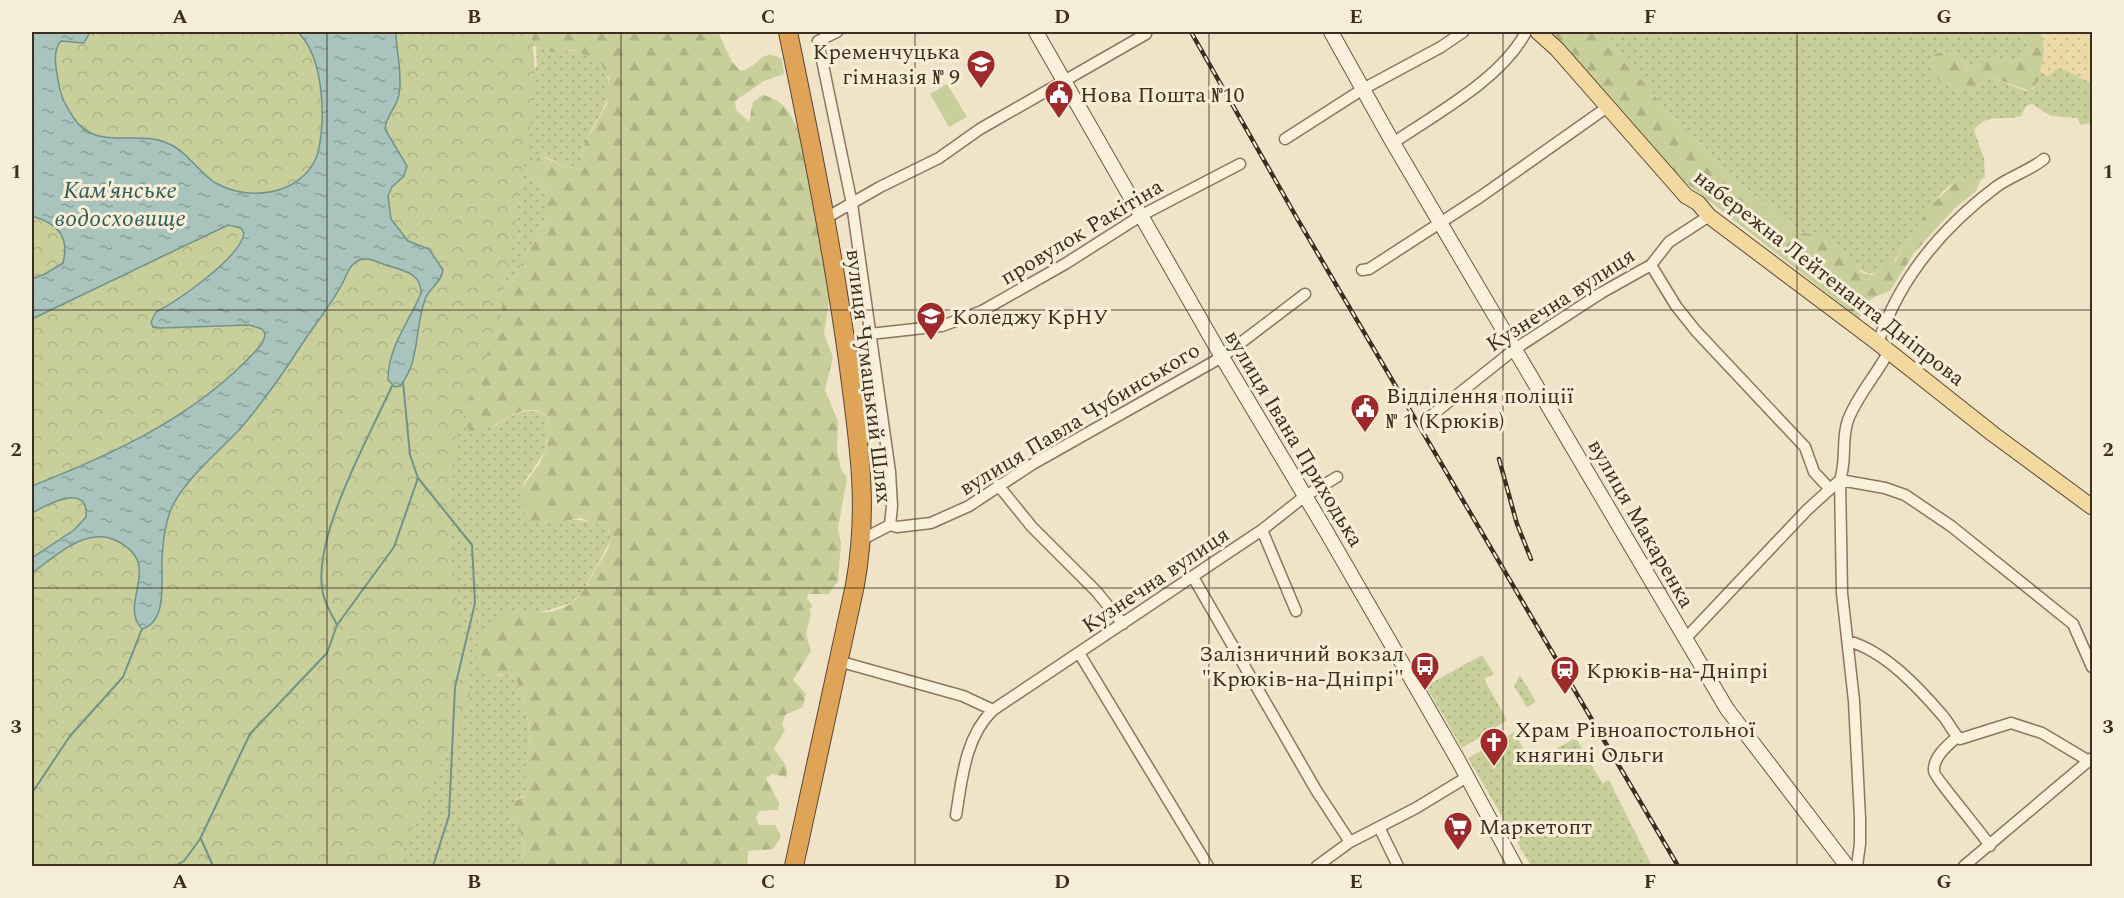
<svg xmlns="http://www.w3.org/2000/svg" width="2124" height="898" font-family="Spectral,serif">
  <defs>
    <pattern id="grass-dots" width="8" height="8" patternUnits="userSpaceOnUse" patternTransform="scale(1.5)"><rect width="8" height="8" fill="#c9cf9b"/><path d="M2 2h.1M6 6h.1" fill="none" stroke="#aeb285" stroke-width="1.8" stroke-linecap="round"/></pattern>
    <pattern id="forest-firs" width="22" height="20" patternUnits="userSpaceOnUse" patternTransform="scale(1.5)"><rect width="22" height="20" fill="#c9cf9b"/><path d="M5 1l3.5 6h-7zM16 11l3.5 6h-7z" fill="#aeb285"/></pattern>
    <pattern id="sand-dots" width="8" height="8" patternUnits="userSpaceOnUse" patternTransform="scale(1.5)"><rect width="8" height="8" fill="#ecd9a5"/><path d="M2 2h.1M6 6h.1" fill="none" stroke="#cbbb8e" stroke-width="1.8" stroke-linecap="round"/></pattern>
    <pattern id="park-crowns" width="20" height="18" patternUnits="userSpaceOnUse" patternTransform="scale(1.5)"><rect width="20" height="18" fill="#c9cf9b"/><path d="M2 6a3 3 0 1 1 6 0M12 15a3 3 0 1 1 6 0" fill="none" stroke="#aeb285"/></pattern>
    <pattern id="water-ripples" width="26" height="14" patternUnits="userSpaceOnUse" patternTransform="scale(1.5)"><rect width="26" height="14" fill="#a9c4bc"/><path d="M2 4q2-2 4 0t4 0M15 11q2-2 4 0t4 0" fill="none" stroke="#8ba098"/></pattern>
  </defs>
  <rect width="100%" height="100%" fill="#f0e4c8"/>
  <path fill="url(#grass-dots)" d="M 1606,32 L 2022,32 L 2029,51 L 2017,65 L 1993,57 L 1969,71 L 1964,62 L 1972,91 L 1982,81 L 1990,77 L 2026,91 L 2034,89 L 2040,71 L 2047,76 L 2057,69 C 2074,69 2077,80 2092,82 L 2092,123 L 2081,125 L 2077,118 L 2051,116 L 2032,104 L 2026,106 L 2021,116 C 2002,122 1988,112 1974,130 L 1984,159 L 1985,176 L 1980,181 C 1937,163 1913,253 1882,271 C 1857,285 1828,234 1800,232 L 1727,174 L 1685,127 L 1666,113 L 1650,89 L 1627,66 Z
    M 536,47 C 555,51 577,48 595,57 C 600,60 601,64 604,69 C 619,97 596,116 586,142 C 583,149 583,157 582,165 L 569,168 L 545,157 L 530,170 L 547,192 L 547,215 L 509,287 L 497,295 L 493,427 C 506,417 534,402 548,418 L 546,450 L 523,484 L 549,522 C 575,519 584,518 608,528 L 611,540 L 583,591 L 572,603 L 538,613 L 477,657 L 498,676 L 504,673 L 516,678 C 523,699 532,725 529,748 C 527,769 524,771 527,794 L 517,799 L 510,817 C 525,836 526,842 521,866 L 32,866 L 32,573 L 537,66 Z
    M 1482,655 L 1494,674 L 1484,679 L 1507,720 L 1462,748 L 1426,686 Z
    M 1520,675 L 1536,702 L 1527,707 L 1514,686 Z
    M 1514,732 L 1531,762 L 1576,738 L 1602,783 L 1609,780 L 1652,866 L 1531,866 L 1468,758 Z"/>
  <path fill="url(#forest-firs)" d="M 497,32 L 718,32 L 732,62 L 741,71 C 761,66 760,47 782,59 L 784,74 L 764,81 L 735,101 L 736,110 L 749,122 L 753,102 L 762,95 C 786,99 792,117 801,137 L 830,295 L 824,334 L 833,357 L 825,390 L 838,422 L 837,450 L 841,469 L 847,478 L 838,529 L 841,542 L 838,581 L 829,594 L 808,594 L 807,599 L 811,603 L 812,608 L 809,609 L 811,614 L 806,634 L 811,651 L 793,680 L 806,694 L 803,707 L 785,715 L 782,725 L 785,730 L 774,749 C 780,758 790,766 786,777 L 772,774 L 766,778 L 779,803 L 778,810 L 759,811 L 756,818 L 759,825 L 775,825 L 781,837 L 773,849 L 748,851 L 747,866 L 521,866 C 526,842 525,836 510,817 L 512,803 L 527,794 C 524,771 527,769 529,747 C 532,725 523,699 516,678 L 504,673 L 492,677 L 479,670 C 476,657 475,645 483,634 C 510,597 532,623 567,606 C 583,598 591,576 600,562 C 608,550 614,542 608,528 L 580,518 L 544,525 L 528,521 C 511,482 533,482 545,452 C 549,443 546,428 548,418 L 545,414 C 518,398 495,435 469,432 L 465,420 L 497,295 L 509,287 L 547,215 L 547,192 L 530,170 L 530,166 L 540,156 L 569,168 L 581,165 L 585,143 L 607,104 L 609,79 L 599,60 L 573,50 L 552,52 L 536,47 L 523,40 Z
    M 1547,32 L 1606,32 L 1627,66 L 1650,89 L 1666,113 L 1685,127 L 1727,174 L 1800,232 L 1828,238 L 1862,273 L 1872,275 L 1881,271 L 1896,260 L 1930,206 L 1959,179 L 1969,177 L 1980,181 L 1976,191 L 1954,209 L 1914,253 L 1890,291 C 1863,301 1874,297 1859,318 L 1685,182 Z
    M 2022,32 L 2041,32 C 2047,48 2044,79 2030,91 L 1990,77 L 1982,81 L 1972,91 L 1953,90 L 1931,74 L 1931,56 L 1945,51 L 1958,54 L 1969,71 L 1993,57 L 2017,65 L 2029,51 Z"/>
  <path fill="url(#sand-dots)" d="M 2041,32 L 2092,32 L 2092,82 C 2078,80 2074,69 2057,69 L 2047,76 L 2040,71 L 2045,50 Z"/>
  <path fill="url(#park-crowns)" d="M 32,32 L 532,32 L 536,89 L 500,319 L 456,436 L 448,536 L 471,697 L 396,866 L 32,866 Z"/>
  <path fill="#c9cf9b" d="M 947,84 L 967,117 L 949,127 L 930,94 Z"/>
  <path fill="url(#water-ripples)" stroke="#6f938a" stroke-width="1.5" d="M 32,32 L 90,32 L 84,43 L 61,41 C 52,51 56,68 58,80 C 60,96 65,104 73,117 C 96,153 137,128 169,144 C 186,151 198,171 214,182 C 246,202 300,196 316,158 C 321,146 321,134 322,122 C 323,93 319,53 298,32 L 396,32 C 396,52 403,75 399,94 C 397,108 386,115 385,129 L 407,166 L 404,176 L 392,187 L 388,196 L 391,219 L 408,241 L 429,249 L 443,270 C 442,281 431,287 426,297 C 414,326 421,361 400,386 L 395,387 L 388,380 C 388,346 409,323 421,293 C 421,269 395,270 378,262 C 371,259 363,257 356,262 C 349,266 347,274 344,280 C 333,303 317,321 304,341 C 286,369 261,405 239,430 C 218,452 187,478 173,505 C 165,521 163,542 162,559 C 161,579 168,622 142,629 C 117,603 165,565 117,541 C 86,525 55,557 32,573 L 32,558 L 74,530 L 86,517 C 89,482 48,504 32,513 L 32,486 C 108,456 186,421 245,362 C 252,354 265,345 265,333 L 262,329 L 249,325 L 161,328 L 153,327 L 151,322 L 156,312 C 179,300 241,257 244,233 L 241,228 L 228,225 L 32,319 L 32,279 L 45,274 L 63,263 C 70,236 57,223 32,216 Z"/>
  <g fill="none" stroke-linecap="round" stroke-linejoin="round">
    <path stroke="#6f938a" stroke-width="2" d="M 403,382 L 410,455 L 418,478 L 472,545 L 475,603 L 455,687 L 449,816 L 433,866
      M 337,625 L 394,547 L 418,478
      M 32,793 L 70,736 L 123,677 L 142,629
      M 201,839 L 213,866
      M 175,866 L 184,861 L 200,839 L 250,734 L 327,653 L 337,625 C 331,613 323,601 322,587 C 315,532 369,437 392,386"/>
    <g stroke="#8d765c" stroke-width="13">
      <path id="street" d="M 837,32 L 818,41 L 852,204 L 890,472 L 892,506 L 890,525
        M 1285,139 L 1363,89 L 1441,47 L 1463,32
        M 1393,143 C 1437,113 1501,79 1526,32
        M 826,218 L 880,187 L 939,158 L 980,129 L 1146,34
        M 1651,265 L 1676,306 L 1696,331 L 1805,447 L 1814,472 L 1829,488
        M 1362,270 L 1369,269 L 1480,197 L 1606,108
        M 870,334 L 942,326 L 982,311 L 1065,264 L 1142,215 L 1240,164
        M 1878,343 C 1899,279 1943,227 1996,187 C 2011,176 2029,171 2044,159
        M 1432,415 L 1515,349 L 1601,293 L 1651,265 L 1669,242 L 1709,216
        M 998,485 L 1032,527 L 1096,591 L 1123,624
        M 890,525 L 897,527 L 931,523 L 969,506 L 1031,465 L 1222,357 L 1305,294
        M 1262,530 L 1296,611
        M 863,539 L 890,525
        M 1193,577 L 1316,790 L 1350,842
        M 1685,639 L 1807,510 L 1840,480 L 1885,488 L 1905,495 L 1951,526 L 2073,624 L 2092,667
        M 1848,641 C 1885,651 1919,688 1943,716 C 1949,723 1953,733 1960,739 L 2011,723 L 2042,733 L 2089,761
        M 1079,653 L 1208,866
        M 838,661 L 963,696 L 993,710 L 1262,530 L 1305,496 L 1337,477
        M 1957,737 C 1948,745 1933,757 1934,771 C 1934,777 1982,833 1990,846
        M 956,815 C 962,779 965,737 993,710
        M 1379,827 L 1398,866
        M 1317,866 L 1350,842 L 1416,808 L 1467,777
        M 1857,866 L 1860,844 L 1860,818 L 1854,701 L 1842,593 L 1840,480 C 1847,460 1841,439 1848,420 C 1857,396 1877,374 1889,351
        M 1964,866 L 2092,758"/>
    </g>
    <g stroke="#6f573f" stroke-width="16">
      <path id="secondary" d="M 1036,32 L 1222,357 L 1326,531 L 1458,760 L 1515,866
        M 1331,32 L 1393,143 L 1727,709 L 1847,866"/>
    </g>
    <g stroke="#5b4430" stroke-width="17">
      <path id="primary" d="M 1538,32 L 1557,49 L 1686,196 L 1698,203 L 1709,216 L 1878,343 L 1993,434 L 2092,507"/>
    </g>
    <g stroke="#5b4430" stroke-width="20">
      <path id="highway" d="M 788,32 C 811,143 834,255 849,368 C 859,445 869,507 855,585 L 794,866"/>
    </g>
    <use href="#street" stroke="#faf1dc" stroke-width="10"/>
    <use href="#secondary" stroke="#faf1dc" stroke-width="14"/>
    <use href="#primary" stroke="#f3d9a0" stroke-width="15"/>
    <use href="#highway" stroke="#e0a458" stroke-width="18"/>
    <g stroke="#3d2e20" stroke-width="4.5">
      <path id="rail" d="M 1191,32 L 1298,220 L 1678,866
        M 1499,459 L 1517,524 L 1531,559"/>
    </g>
    <use href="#rail" stroke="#f7eed8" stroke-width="2" stroke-dasharray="7" stroke-linecap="butt"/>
  </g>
  <path fill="none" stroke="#3d2e20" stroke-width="1.5" stroke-opacity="0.55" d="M 327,32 L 327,866M 621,32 L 621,866M 915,32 L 915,866M 1209,32 L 1209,866M 1503,32 L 1503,866M 1797,32 L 1797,866M 32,310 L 2092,310M 32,588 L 2092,588"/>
  <defs>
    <g id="school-pin" transform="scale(1.5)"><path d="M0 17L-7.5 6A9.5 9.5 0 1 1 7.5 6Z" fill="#9e2a2b" stroke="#f7eed8"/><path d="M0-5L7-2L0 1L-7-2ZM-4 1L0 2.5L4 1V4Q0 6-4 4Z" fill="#fff"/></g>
    <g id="civic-pin" transform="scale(1.5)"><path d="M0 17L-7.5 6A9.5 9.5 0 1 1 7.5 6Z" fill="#9e2a2b" stroke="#f7eed8"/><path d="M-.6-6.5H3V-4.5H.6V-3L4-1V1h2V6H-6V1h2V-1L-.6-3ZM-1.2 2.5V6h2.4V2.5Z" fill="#fff"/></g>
    <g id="bus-pin" transform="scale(1.5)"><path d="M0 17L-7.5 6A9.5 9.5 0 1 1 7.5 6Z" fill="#9e2a2b" stroke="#f7eed8"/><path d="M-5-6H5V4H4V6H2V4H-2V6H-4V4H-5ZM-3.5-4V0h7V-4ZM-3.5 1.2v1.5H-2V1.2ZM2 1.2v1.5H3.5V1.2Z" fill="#fff"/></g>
    <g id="station-pin" transform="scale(1.5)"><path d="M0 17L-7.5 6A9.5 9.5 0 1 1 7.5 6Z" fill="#9e2a2b" stroke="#f7eed8"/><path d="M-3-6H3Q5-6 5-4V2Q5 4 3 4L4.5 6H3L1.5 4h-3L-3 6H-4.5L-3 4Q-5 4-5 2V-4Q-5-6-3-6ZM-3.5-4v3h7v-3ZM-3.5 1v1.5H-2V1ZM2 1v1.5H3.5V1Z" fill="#fff"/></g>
    <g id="church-pin" transform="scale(1.5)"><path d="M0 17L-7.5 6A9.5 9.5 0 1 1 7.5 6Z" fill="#9e2a2b" stroke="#f7eed8"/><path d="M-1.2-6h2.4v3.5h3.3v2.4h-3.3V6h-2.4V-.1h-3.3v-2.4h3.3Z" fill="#fff"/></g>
    <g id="supermarket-pin" transform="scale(1.5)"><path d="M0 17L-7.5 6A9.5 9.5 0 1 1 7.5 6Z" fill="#9e2a2b" stroke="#f7eed8"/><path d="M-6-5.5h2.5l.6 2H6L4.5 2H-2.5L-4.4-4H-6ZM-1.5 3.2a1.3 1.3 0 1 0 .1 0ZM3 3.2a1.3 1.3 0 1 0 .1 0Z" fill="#fff"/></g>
  </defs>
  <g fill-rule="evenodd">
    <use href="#school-pin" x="981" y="64"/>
    <use href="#civic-pin" x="1059" y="94"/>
    <use href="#school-pin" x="931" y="316"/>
    <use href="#civic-pin" x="1365" y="408"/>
    <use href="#bus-pin" x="1425" y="666"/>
    <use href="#station-pin" x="1565" y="670"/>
    <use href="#church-pin" x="1494" y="742"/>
    <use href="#supermarket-pin" x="1458" y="826"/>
  </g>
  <g text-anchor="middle" stroke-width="6" stroke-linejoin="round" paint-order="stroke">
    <g font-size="22" fill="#3d2e20" stroke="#f7eed8" text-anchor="start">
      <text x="960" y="59" text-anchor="end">Кременчуцька<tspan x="960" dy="25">гімназія № 9</tspan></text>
      <text x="1080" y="102">Нова Пошта №10</text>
      <text x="952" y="324">Коледжу КрНУ</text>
      <text x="1386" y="403">Відділення поліції<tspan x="1386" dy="25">№ 1 (Крюків)</tspan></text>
      <text x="1404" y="661" text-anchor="end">Залізничний вокзал<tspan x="1404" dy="25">"Крюкiв-на-Днiпрi"</tspan></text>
      <text x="1586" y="678">Крюків-на-Дніпрі</text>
      <text x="1515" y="737">Храм Рівноапостольної<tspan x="1515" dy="25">княгині Ольги</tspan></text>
      <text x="1479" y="834">Маркетопт</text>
    </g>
    <g font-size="22" fill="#3d2e20" stroke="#f7eed8">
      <text transform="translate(1081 231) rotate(-31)" y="8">провулок Ракітіна</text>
      <text transform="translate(1830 277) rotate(38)" y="8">набережна Лейтенанта Дніпрова</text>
      <text transform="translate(1560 299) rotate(-33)" y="8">Кузнечна вулиця</text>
      <text transform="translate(870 376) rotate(83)" y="8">вулиця Чумацький Шлях</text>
      <text transform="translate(1079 418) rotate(-31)" y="8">вулиця Павла Чубинського</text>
      <text transform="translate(1295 438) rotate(59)" y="8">вулиця Івана Приходька</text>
      <text transform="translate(1642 523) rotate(60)" y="8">вулиця Макаренка</text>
      <text transform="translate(1155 579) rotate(-34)" y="8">Кузнечна вулиця</text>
    </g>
    <g font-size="24" font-style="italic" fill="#2f5d5a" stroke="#f7eed8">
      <text x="120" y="198">Кам'янське<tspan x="120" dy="28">водосховище</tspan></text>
    </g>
  </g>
  <rect width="2124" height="898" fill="none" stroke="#f7eed8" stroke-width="66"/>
  <rect x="33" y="33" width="2058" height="832" fill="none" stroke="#3d2e20" stroke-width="2"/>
  <g font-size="20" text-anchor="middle" font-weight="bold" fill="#3d2e20">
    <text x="180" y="23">A</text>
    <text x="474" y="23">B</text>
    <text x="768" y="23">C</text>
    <text x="1062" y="23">D</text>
    <text x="1356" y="23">E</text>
    <text x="1650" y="23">F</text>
    <text x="1944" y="23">G</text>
    <text x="16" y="178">1</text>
    <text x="2108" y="178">1</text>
    <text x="16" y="456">2</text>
    <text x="2108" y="456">2</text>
    <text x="16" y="733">3</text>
    <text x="2108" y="733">3</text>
    <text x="180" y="888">A</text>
    <text x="474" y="888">B</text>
    <text x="768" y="888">C</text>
    <text x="1062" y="888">D</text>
    <text x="1356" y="888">E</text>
    <text x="1650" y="888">F</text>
    <text x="1944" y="888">G</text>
  </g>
</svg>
